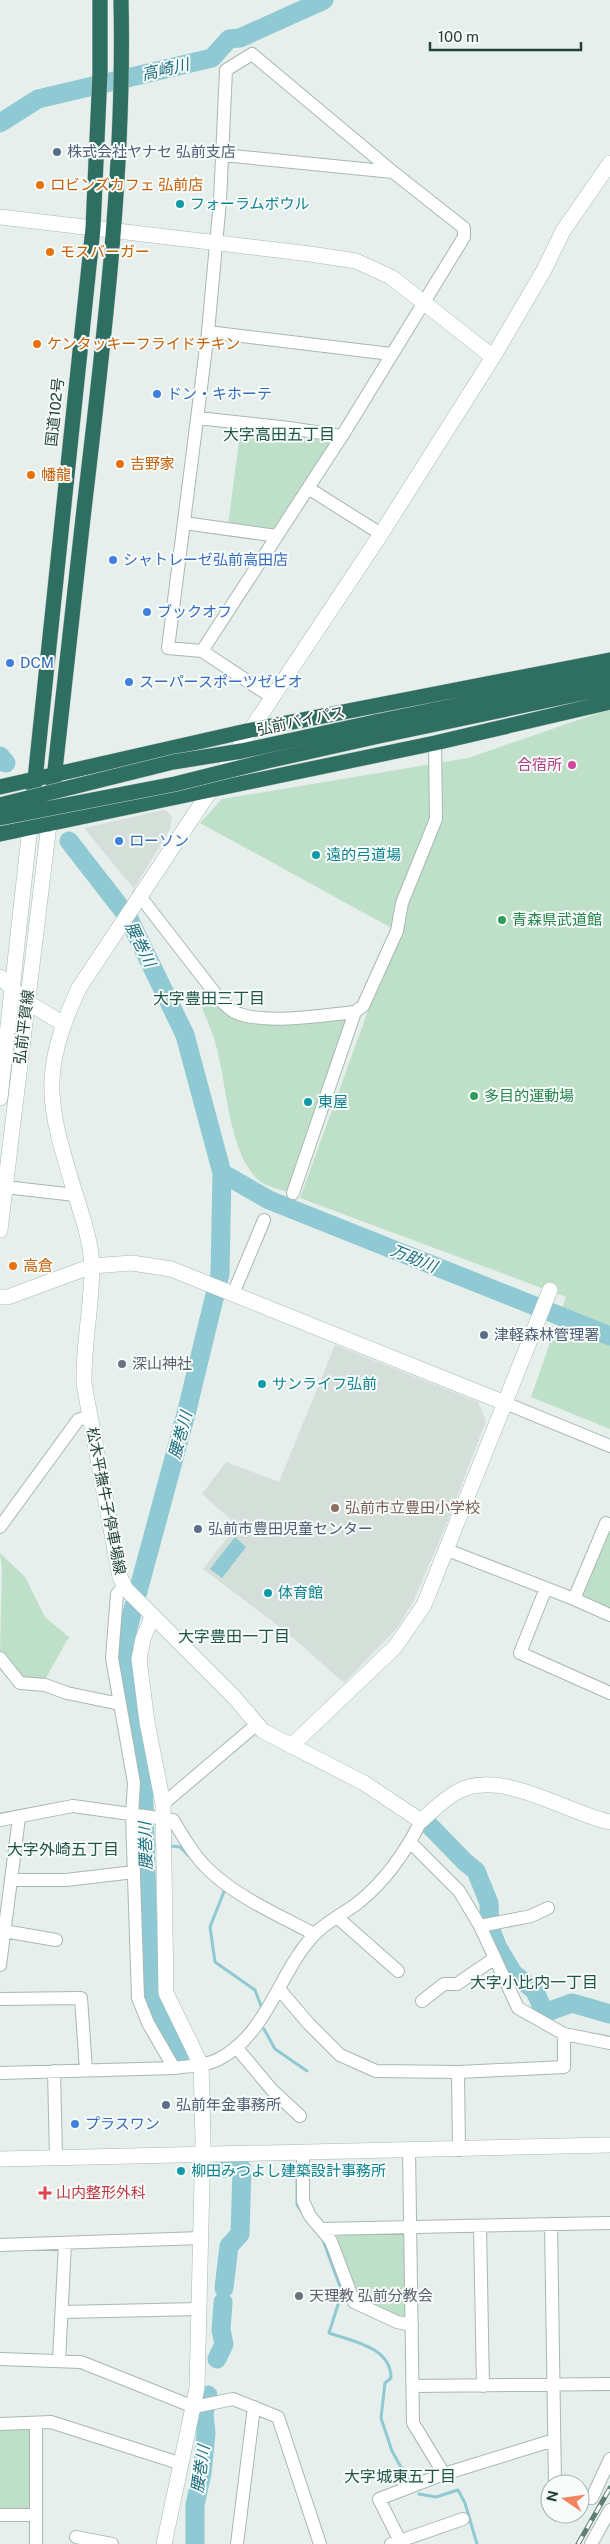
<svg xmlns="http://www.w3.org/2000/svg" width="610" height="2544" font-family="'Public Sans','Noto Sans JP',sans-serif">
  <rect width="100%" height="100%" fill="#e6efeb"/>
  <path fill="#d4dfda" d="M 163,810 L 167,811 L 172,817 L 170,829 L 134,889 L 84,828 Z
    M 335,1345 L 478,1402 L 486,1421 L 447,1523 L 413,1602 L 397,1628 L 344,1683 L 284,1630 L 203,1569 L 237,1525 L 202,1494 L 226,1462 L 279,1482 Z"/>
  <path fill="#bfe0c8" d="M 241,426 L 334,441 L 273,531 L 228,525 Z
    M 610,709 L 610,1429 L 531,1397 L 566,1297 L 300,1198 L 397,931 L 200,823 L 222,799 L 468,758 Z
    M 204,990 L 215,993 L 255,1017 L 355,1012 L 293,1193 C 282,1190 265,1187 257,1179 C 225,1146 228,1075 212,1033 C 208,1020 202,1010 198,997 Z
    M 610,1529 L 610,1609 L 579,1597 Z
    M 0,1553 L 25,1577 L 45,1617 L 70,1638 L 67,1640 L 45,1680 L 32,1683 L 13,1670 L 0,1651 L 2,1569 Z
    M 403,2232 L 406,2234 L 407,2315 L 402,2319 L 357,2299 L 335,2240 L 340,2233 Z
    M 29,2427 L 32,2430 L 31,2507 L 29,2511 L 0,2511 L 0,2428 Z"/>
  <path fill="#8ec9d4" d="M 235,1537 L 246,1547 L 222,1578 L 210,1569 Z"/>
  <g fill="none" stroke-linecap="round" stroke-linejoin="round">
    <path stroke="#8ec9d4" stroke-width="3" d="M 146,1844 L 161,1846
      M 169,1846 L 180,1847 L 189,1856
      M 223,1888 L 225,1889 L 210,1927 L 215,1962 L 255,1990 L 261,2006
      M 264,2029 L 275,2049 L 307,2071
      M 297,2167 L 297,2205 L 303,2213
      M 323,2240 L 342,2292 L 329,2333 C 352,2341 391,2347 391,2378 L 385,2383 L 381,2418 L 392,2451 L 408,2480
      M 419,2494 L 436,2497 L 458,2490 L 465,2503 L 477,2544"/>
    <path stroke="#8ec9d4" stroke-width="19" d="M 0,123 L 38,99 L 212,58 L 229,39 L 240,38 L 324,0
      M 0,756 L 6,763
      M 69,841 L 128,917 L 185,1035 L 222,1173 L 220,1274 L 187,1410 L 124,1643 L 128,1693 L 138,1736 L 143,1776 L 150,1998 L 180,2054
      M 222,1173 L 269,1200 L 610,1336
      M 429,1825 L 465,1862 L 476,1871 L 489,1903 L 490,1928 L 498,1948 L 513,1973 L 535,1991 L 541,2005 L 541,2011 L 544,2013 L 572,2003 L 610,2014
      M 221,2168 L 242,2169 L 240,2234 L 229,2246 L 224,2288
      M 217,2359 L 224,2344 L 221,2330 L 223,2302
      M 195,2543 L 195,2505 L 202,2473 L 206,2433 L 204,2414 L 208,2395"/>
    <g stroke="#a8b8b2" stroke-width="14">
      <path id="street" d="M 223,155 L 393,172
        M 208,332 L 391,354
        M 198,418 L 289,428 L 342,436
        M 308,488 L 381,534
        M 184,523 L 277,536
        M 202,651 L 342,436 L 464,237 L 464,228 L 393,172 L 252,54 L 226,70 L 220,201 L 208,332 L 168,648 L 202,651 L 273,698
        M 139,895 L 221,1001 C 225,1004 229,1009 233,1011 C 259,1026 325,1015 355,1012
        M 0,1183 L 5,1187 L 75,1195
        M 293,1193 L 355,1012 L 363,1006 L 397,931 L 402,903 L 436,819 L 435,743
        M 233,1294 L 264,1220
        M 505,1403 L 610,1446
        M 0,1527 L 78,1420 L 90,1416
        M 447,1550 L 574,1599 L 606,1523 L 610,1525
        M 124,1586 L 117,1594 L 112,1658 L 134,1783 L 132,1816 L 138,1998 L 148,2023 L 174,2068
        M 546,1588 L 520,1653 L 610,1693
        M 574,1599 L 610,1615
        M 0,1658 L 20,1683 L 45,1685 L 67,1693 L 120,1704
        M 163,1804 L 256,1725
        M 0,1820 L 73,1806 L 173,1820 C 184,1838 194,1856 209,1870 C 238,1898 279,1915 314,1934
        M 410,1842 L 459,1891 L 480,1926 L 518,2008 L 564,2034 L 610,2043
        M 11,1880 L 66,1880 L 134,1872
        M 338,1918 L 398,1971
        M 480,1926 L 531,1916 L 548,1908
        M 4,1931 L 56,1940
        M 0,1965 L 19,1818
        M 279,1989 L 309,2024 L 340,2055 L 376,2071 L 458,2072 L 564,2067 L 564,2034
        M 0,1999 L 81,1998 L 86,2070
        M 422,2001 L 444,1984 L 457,1984 L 495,1958
        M 236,2047 L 272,2090 L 300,2116
        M 54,2071 L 56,2157
        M 458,2072 L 459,2150
        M 0,2073 L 174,2068 C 189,2066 206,2066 219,2059 C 268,2033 278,1974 313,1936 C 325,1922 344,1914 359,1902 C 385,1881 406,1851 421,1821
        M 409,2150 L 413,2423 L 444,2474
        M 303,2152 L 303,2201 L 310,2216 L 331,2241 L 354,2302 L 397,2322 L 412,2325
        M 551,2224 L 555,2484
        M 480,2226 L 483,2386
        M 321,2229 L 610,2223
        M 0,2245 L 201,2238
        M 62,2312 L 199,2309
        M 0,2359 L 81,2362 L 194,2407 L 233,2399 L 278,2417 L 320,2544
        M 59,2361 L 65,2243
        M 413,2386 L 610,2384
        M 0,2424 L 51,2422 L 182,2464
        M 580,2498 L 592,2498 L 610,2459
        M 0,2515 L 36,2515
        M 76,2537 L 112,2544
        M 400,2541 L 379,2499 L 444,2474 L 554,2440
        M 36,2544 L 36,2423
        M 237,2544 L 254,2407
        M 391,2544 L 463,2519
        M 591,2544 L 610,2510"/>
    </g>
    <g stroke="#a4bbb3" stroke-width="16">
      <path id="secondary" d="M 610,163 L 563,231 L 544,270 L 493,357 L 381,534 L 79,988 C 39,1075 48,1104 75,1193 C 82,1216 91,1241 92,1266 C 92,1306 83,1345 84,1384 L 120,1577 L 126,1589 L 234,1697 L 263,1731 L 364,1783 L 421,1821 C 432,1811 444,1799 457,1792 C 500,1767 566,1813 610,1822
        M 0,217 L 310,254 L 356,261 L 391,277 L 493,357
        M 0,977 L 27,1002 L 62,1023
        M 0,1098 L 30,827
        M 0,1230 L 49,824
        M 0,1297 L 8,1297 L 92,1266 L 132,1263 L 171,1269 L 505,1403
        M 152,1617 L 143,1639 L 139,1659 L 147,1722 L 163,1804 L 166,1993 L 201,2065 L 203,2140 L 197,2388 L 164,2544
        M 291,1746 L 395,1647 L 424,1605 L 550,1290
        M 0,2159 L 610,2145"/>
    </g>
    <g stroke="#c2cac8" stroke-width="16">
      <path id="highway" d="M 375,722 L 610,674
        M 379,736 L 610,687
        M 0,787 L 251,730 L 610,660
        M 49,824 C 60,722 71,620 83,518 C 103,346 125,174 121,0
        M 30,827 L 93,228 L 100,73 L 100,0
        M 0,834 L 435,743 L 610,702"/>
    </g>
    <use href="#street" stroke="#fff" stroke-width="12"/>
    <use href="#secondary" stroke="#fff" stroke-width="15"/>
    <use href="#highway" stroke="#2f6f62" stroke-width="15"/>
    <g stroke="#5f7d75" stroke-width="5">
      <path id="rail" d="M 578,2544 L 610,2488"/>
    </g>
    <use href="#rail" stroke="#f7fbf9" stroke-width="3" stroke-dasharray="9" stroke-linecap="butt"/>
    <g stroke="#c2cac8" stroke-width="16" stroke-linecap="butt">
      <path id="highway-bridge" d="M 0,805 L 173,762 L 242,751 L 375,722
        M 0,818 L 175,784 L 267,761 L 379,736"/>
    </g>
    <use href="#highway-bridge" stroke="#2f6f62" stroke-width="15"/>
  </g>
  <g fill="#5c6f8a" stroke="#f7fbf9" stroke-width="2">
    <circle cx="57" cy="152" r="5"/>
    <circle cx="484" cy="1335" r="5"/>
    <circle cx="198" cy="1529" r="5"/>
    <circle cx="166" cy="2105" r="5"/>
  </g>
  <g fill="#e8710a" stroke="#f7fbf9" stroke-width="2">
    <circle cx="40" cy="185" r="5"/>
    <circle cx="50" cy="252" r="5"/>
    <circle cx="37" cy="344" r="5"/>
    <circle cx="120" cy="464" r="5"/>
    <circle cx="31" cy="475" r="5"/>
    <circle cx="13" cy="1266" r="5"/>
  </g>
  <g fill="#0f9aa8" stroke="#f7fbf9" stroke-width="2">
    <circle cx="180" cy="204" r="5"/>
    <circle cx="316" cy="855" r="5"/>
    <circle cx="308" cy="1102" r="5"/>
    <circle cx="262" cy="1384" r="5"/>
    <circle cx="268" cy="1593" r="5"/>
    <circle cx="181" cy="2171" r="5"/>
  </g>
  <g fill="#3f7fe0" stroke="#f7fbf9" stroke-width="2">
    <circle cx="157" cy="394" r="5"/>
    <circle cx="113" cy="560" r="5"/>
    <circle cx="147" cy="612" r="5"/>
    <circle cx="10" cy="663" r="5"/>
    <circle cx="129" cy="682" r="5"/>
    <circle cx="119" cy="841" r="5"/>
    <circle cx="75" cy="2124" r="5"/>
  </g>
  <circle fill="#d1479c" stroke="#f7fbf9" stroke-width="2" cx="572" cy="765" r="5"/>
  <g fill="#2e9e5b" stroke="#f7fbf9" stroke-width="2">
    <circle cx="502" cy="920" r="5"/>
    <circle cx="474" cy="1096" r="5"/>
  </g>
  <g fill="#6b7280" stroke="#f7fbf9" stroke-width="2">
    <circle cx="122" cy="1364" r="5"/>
    <circle cx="299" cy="2296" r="5"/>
  </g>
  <circle fill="#8d6e63" stroke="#f7fbf9" stroke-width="2" cx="335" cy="1508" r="5"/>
  <path fill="#e0444e" stroke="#f7fbf9" stroke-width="2" d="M42.5 2185.5h5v5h5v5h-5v5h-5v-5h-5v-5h5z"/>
  <g text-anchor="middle" stroke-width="4" stroke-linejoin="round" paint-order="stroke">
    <g font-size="15" fill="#4e5e75" stroke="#f7fbf9" text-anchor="start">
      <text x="67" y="157">株式会社ヤナセ 弘前支店</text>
      <text x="494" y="1340">津軽森林管理署</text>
      <text x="208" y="1534">弘前市豊田児童センター</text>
      <text x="176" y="2110">弘前年金事務所</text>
    </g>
    <g font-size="15" fill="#c56008" stroke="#f7fbf9" text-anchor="start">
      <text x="50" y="190">ロビンズカフェ 弘前店</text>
      <text x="60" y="257">モスバーガー</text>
      <text x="47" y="349">ケンタッキーフライドチキン</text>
      <text x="130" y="469">吉野家</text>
      <text x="41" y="480">幡龍</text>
      <text x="23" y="1271">高倉</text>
    </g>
    <g font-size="15" fill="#0d838f" stroke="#f7fbf9" text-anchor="start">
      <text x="190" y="209">フォーラムボウル</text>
      <text x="326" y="860">遠的弓道場</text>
      <text x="318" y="1107">東屋</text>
      <text x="272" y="1389">サンライフ弘前</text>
      <text x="278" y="1598">体育館</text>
      <text x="191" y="2176">柳田みつよし建築設計事務所</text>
    </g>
    <g font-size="15" fill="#366cbe" stroke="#f7fbf9" text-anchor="start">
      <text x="167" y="399">ドン・キホーテ</text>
      <text x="123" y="565">シャトレーゼ弘前高田店</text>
      <text x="157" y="617">ブックオフ</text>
      <text x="20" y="668">DCM</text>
      <text x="139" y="687">スーパースポーツゼビオ</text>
      <text x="129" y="846">ローソン</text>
      <text x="85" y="2129">プラスワン</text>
    </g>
    <g font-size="15" fill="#24423a" stroke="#f7fbf9">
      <text transform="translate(55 412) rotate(-84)" y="5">国道102号</text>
      <text transform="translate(301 721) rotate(-12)" y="5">弘前バイパス</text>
      <text transform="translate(24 1027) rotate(-83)" y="5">弘前平賀線</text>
      <text transform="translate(106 1501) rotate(79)" y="5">松木平撫牛子停車場線</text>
    </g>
    <g font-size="15" fill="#b23c85" stroke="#f7fbf9" text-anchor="end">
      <text x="562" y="770">合宿所</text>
    </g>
    <g font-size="15" fill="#27864d" stroke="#f7fbf9" text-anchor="start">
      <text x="512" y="925">青森県武道館</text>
      <text x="484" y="1101">多目的運動場</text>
    </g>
    <g font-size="15" fill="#5b616d" stroke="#f7fbf9" text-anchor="start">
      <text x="132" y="1369">深山神社</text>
      <text x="309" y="2301">天理教 弘前分教会</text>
    </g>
    <g font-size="15" fill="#785e54" stroke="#f7fbf9" text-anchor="start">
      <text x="345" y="1513">弘前市立豊田小学校</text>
    </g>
    <g font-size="15" fill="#be3a42" stroke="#f7fbf9" text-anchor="start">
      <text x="56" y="2198">山内整形外科</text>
    </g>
    <g font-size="16" font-style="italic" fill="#1c6f80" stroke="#f7fbf9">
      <text transform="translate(165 69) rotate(-13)" y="6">高崎川</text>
      <text transform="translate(141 944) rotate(64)" y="6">腰巻川</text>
      <text transform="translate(414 1258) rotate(22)" y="6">万助川</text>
      <text transform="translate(180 1435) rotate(-75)" y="6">腰巻川</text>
      <text transform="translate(145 1846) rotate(-92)" y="6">腰巻川</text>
      <text transform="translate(200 2469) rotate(-82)" y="6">腰巻川</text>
    </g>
    <g font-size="16" fill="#1f5548" stroke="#f7fbf9">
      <text x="279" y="440">大字高田五丁目</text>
      <text x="209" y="1004">大字豊田三丁目</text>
      <text x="234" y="1642">大字豊田一丁目</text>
      <text x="63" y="1855">大字外崎五丁目</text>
      <text x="534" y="1988">大字小比内一丁目</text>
      <text x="400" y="2482">大字城東五丁目</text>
    </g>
  </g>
  <g transform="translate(565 2499) rotate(283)"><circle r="24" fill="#f7fbf9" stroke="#a3b1ad"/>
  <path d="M0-4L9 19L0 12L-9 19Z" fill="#f4845f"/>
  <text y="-8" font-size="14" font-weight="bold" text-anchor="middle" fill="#24423a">N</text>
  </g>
  <path d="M430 42v8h151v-8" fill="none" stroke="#24423a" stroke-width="2.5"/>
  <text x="438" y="42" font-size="15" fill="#24423a" stroke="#f7fbf9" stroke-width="4" paint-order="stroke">100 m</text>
</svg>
